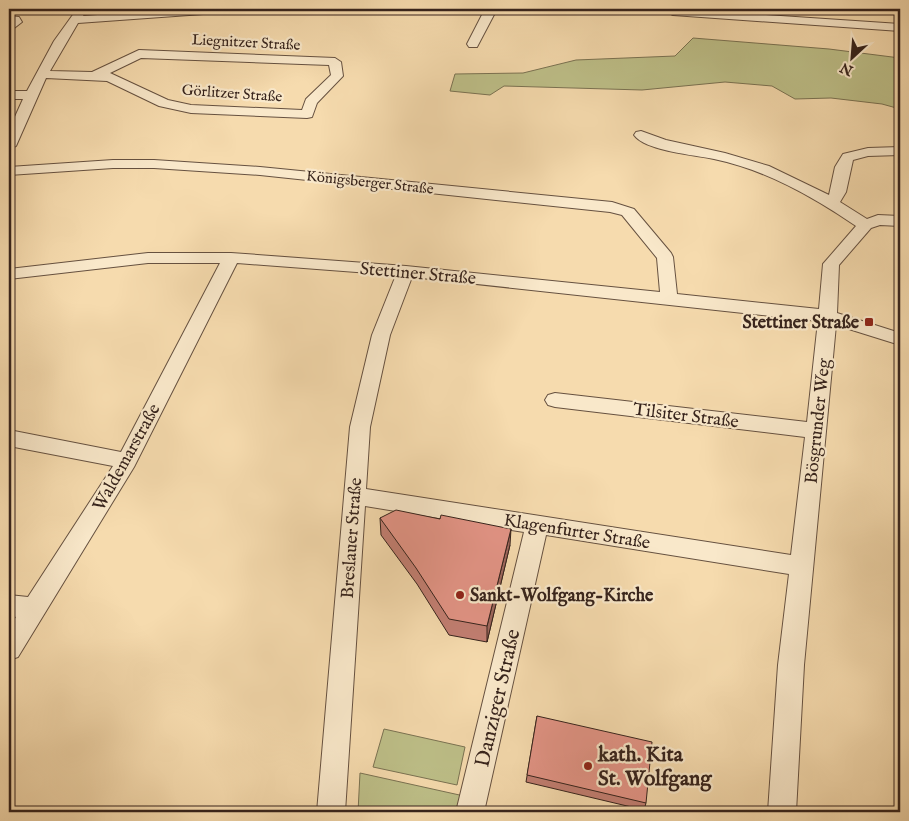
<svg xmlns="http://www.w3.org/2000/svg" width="909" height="821" font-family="'IM FELL English',serif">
  <rect width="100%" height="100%" fill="#f6dbae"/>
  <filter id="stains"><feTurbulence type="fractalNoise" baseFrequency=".004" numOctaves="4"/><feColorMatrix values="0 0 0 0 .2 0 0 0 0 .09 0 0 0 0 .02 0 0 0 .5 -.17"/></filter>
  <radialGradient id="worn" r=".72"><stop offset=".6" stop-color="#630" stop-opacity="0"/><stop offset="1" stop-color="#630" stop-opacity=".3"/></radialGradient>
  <path fill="#bec089" stroke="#7a7252" d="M 693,38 L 829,49 L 900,58 L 900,109 L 882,104 L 831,98 L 795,99 L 772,86 L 725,82 L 642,90 L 504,86 L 490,95 L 450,91 L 455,74 L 523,73 L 576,60 L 675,56 Z
    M 384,729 L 465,747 L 457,785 L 373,767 Z
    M 360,773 L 464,796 L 460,812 L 358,812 Z"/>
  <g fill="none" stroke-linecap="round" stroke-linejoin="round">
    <g stroke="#665140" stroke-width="2">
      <path id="minor" d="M 77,9 L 87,9 L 83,16 L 186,9 L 363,9 L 357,12 L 217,13 L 78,23 L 50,71 L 92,72 L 139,50 L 335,58 L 341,62 L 343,76 L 317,103 L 312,117 L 307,118 L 191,113 L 159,106 L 107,81 L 46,78 L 16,146 L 9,150 L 9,130 L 23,99 L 9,99 L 9,91 L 27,91 L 54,41 ZM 141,58 L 329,65 L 331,75 L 306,99 L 302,110 L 191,105 L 168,100 L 110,73 Z
        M 485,9 L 497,9 L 477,47 L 469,47 L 467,44 Z
        M 675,9 L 900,24 L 900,31 L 673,15 L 667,12 Z
        M 9,16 L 19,17 L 22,22 L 9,32 Z
        M 641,131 L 666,140 L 725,153 L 769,166 L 829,195 L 835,167 L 843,154 L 868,148 L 900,147 L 900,155 L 868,156 L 853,160 L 846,192 L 840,202 L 867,219 L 878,215 L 900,216 L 900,226 L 880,225 L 871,228 L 839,265 L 837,313 L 900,333 L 900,345 L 836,325 L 804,665 L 796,812 L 768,812 L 778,665 L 789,574 L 546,535 L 484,812 L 456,812 L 524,532 L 365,506 L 345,812 L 317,812 L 350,427 L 372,335 L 396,275 L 237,263 L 134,467 L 18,657 L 9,660 L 9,628 L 16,617 L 9,615 L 9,595 L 28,597 L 113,466 L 9,446 L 9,430 L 121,452 L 220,263 L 148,263 L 9,279 L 9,269 L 148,253 L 231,253 L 406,266 L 660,292 L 657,258 L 622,215 L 610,212 L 260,175 L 154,168 L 113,168 L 9,175 L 9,167 L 113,160 L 154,160 L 260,167 L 612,202 L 634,209 L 671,253 L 673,257 L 677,294 L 819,309 L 823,264 L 856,226 C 812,196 766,170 714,159 C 695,155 645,151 634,135 L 636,132 ZM 412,277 L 818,321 L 807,422 L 555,393 L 548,395 L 545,400 L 548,405 L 555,407 L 805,437 L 791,555 L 366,489 L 370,427 L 390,335 Z"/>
    </g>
    <use href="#minor" fill="#f9e8ca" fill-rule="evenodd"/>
  </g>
  <path fill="#c37f73" stroke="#36231c" d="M 380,518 L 440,519 L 510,545 L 487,642 L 449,635 L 417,584 L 381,535 Z
    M 537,716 L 646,803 L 644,810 L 526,782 Z"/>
  <path fill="#9f685e" stroke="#36231c" d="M 511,529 L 510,545 L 487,642 L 487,626 Z"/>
  <path fill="#e39486" stroke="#36231c" d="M 396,510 L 440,519 L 441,515 L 511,529 L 487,626 L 449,619 L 416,568 L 380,518 Z
    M 537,716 L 652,742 L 646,803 L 527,775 Z"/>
  <g fill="#8f2418" stroke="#f9e8ca" stroke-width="2">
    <rect x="864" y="317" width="10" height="10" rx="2.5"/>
    <circle cx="460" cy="595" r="5"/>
    <circle cx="588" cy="766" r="5"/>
  </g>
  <g text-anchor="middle" stroke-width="4.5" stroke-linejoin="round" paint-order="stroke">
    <g font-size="15" fill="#36231c" stroke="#f9e8ca">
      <text transform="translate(246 42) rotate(3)" y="5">Liegnitzer Straße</text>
      <text transform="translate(232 93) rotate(4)" y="5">Görlitzer Straße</text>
      <text transform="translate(370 182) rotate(6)" y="5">Königsberger Straße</text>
    </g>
    <g font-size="18" fill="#36231c" stroke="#f9e8ca">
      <text transform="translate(418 273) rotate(5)" y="6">Stettiner Straße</text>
      <text transform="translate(686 415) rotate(7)" y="6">Tilsiter Straße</text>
      <text transform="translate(817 421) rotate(-84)" y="6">Bösgrunder Weg</text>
      <text transform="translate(126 457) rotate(-61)" y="6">Waldemarstraße</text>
      <text transform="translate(577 531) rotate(9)" y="6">Klagenfurter Straße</text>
      <text transform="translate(351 538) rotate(-86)" y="6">Breslauer Straße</text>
    </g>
    <g font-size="18" font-weight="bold" fill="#36231c" stroke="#f9e8ca" text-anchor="end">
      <text x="859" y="328">Stettiner Straße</text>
      <text x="470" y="601" text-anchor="start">Sankt-Wolfgang-Kirche</text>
    </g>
    <g font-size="21" fill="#36231c" stroke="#f9e8ca">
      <text transform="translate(497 698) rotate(-77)" y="7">Danziger Straße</text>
    </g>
    <g font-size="21" font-weight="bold" fill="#36231c" stroke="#f9e8ca" text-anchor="start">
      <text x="598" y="761">kath. Kita<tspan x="598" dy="24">St. Wolfgang</tspan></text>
    </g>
  </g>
  <rect width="909" height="821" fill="none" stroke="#f6dbae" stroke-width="30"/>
  <rect x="10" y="10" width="889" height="801" fill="none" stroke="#36231c" stroke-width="2.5"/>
  <rect x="15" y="15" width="879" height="791" fill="none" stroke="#36231c"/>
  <g transform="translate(852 58) rotate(206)" stroke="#f9e8ca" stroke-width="4" paint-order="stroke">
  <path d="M0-4L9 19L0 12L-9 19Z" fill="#36231c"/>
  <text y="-8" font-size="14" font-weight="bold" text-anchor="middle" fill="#36231c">N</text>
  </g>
  <rect width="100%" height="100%" filter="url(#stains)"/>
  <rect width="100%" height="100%" fill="url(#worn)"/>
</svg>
